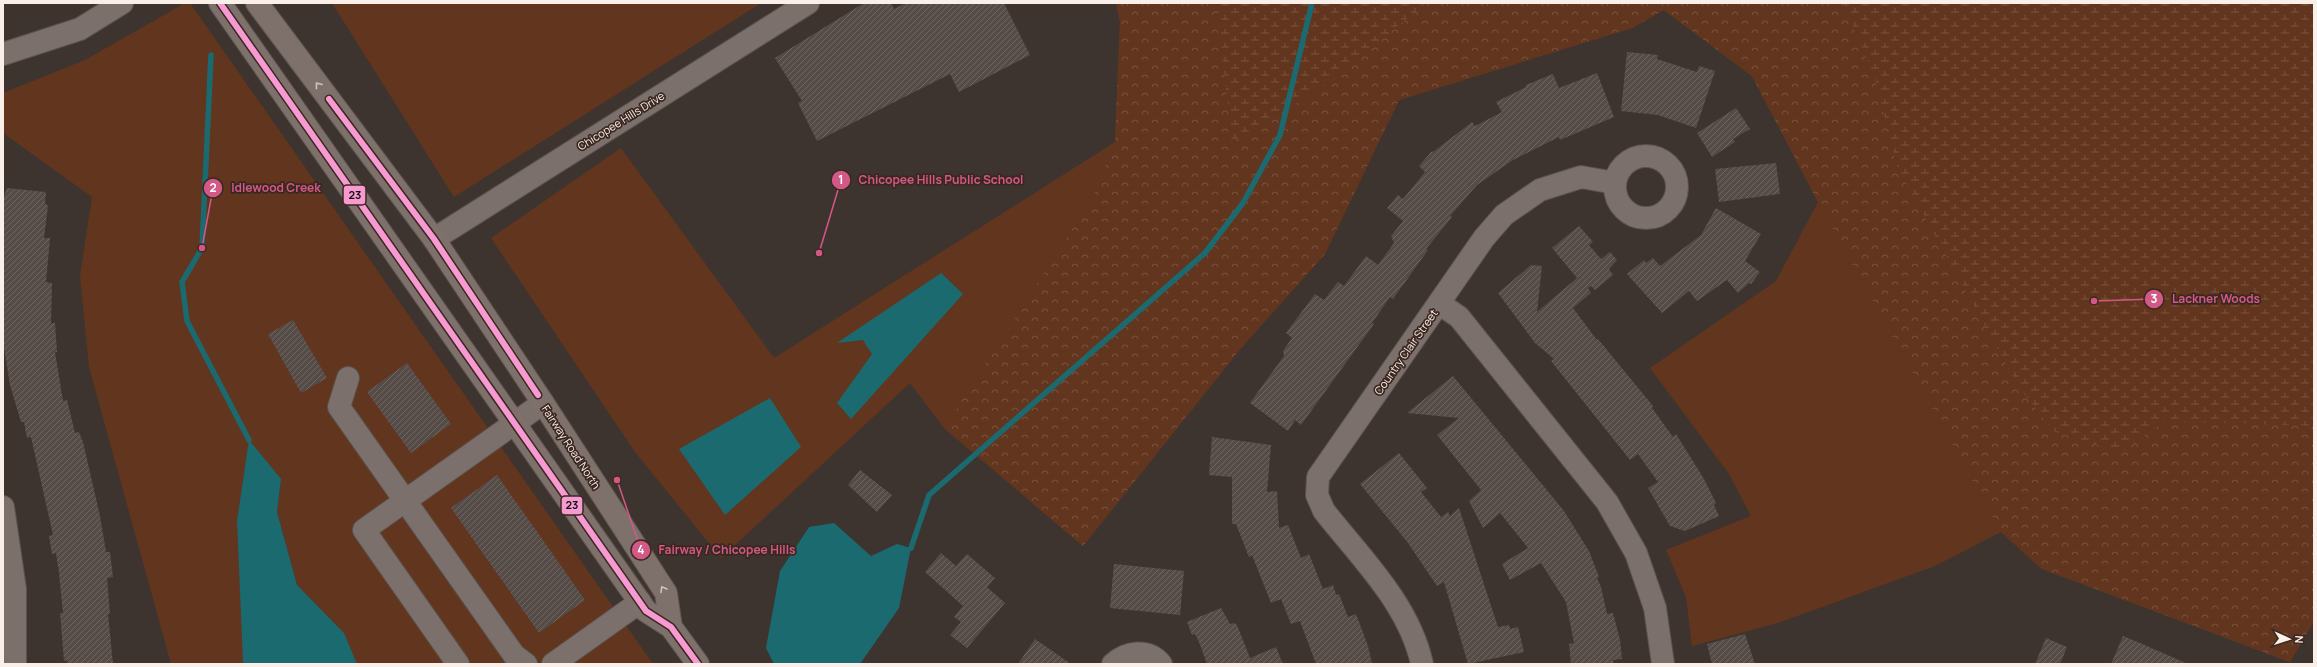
<svg xmlns="http://www.w3.org/2000/svg" width="2317" height="667" font-family="Manrope,sans-serif">
  <defs>
    <pattern id="forest-crowns" width="20" height="18" patternUnits="userSpaceOnUse"><rect width="20" height="18" fill="#62351e"/><path d="M2 6a3 3 0 1 1 6 0M12 15a3 3 0 1 1 6 0" fill="none" stroke="#79533f"/></pattern>
    <pattern id="wetland-marsh" width="20" height="14" patternUnits="userSpaceOnUse"><rect width="20" height="14" fill="#62351e"/><path d="M1 5h8M5 5V1M11 12h8M15 12V8" fill="none" stroke="#79533f"/></pattern>
    <pattern id="building-hatch" width="6" height="6" patternUnits="userSpaceOnUse"><rect width="6" height="6" fill="#554c48"/><path d="M-1 1l2-2M0 6l6-6M5 7l2-2" fill="none" stroke="#6e6662"/></pattern>
  </defs>
  <rect width="100%" height="100%" fill="#3e342f"/>
  <path fill="#62351e" d="M 185,3 L 190,3 L 653,664 L 357,664 L 344,633 L 297,585 L 277,512 L 281,479 L 243,662 L 244,664 L 171,664 L 89,367 L 80,276 L 92,197 L 3,133 L 3,93 L 85,60 Z
    M 332,3 L 761,3 L 454,197 Z
    M 1116,3 L 2314,3 L 2314,621 L 2290,662 L 2042,569 L 2001,532 L 1935,566 L 1778,623 L 1692,646 L 1686,597 L 1666,550 L 1751,516 L 1729,474 L 1650,368 L 1776,281 L 1818,202 L 1752,76 L 1664,10 L 1632,28 L 1399,100 L 1325,254 L 1241,348 L 1083,546 L 944,428 L 910,383 L 721,558 L 635,452 L 491,238 L 621,148 L 774,358 L 1115,142 L 1120,22 Z"/>
  <path fill="url(#forest-crowns)" d="M 1116,3 L 1216,3 L 1232,141 L 1328,84 L 1426,3 L 1843,3 L 1874,75 L 1897,166 L 2017,384 L 2053,431 L 2122,452 L 2166,421 L 2314,426 L 2314,621 L 2290,662 L 2042,569 L 2001,532 L 1818,202 L 1752,76 L 1664,10 L 1632,28 L 1399,100 L 1325,254 L 1241,348 L 1083,546 L 944,428 L 1093,197 L 1115,142 L 1120,22 Z"/>
  <path fill="url(#wetland-marsh)" d="M 1216,3 L 1426,3 L 1328,84 L 1232,141 Z
    M 1843,3 L 2314,3 L 2314,426 L 2166,421 L 2122,452 L 2053,431 L 2017,384 L 1897,166 L 1874,75 Z"/>
  <path fill="#1b6a70" d="M 941,273 L 963,294 L 851,419 L 837,403 L 872,354 L 863,340 L 837,343 Z
    M 770,398 L 801,447 L 725,515 L 679,449 Z
    M 249,440 L 281,479 L 277,512 L 297,585 L 344,633 L 357,664 L 244,664 L 243,662 L 237,521 Z
    M 834,523 L 871,556 L 897,544 L 911,548 L 899,608 L 860,664 L 774,664 L 766,648 L 780,571 L 809,527 Z"/>
  <g fill="none" stroke-linecap="round" stroke-linejoin="round">
    <path stroke="#1b6a70" stroke-width="5.5" d="M 211,55 L 202,248 L 182,282 L 187,321 L 249,440
      M 911,548 L 929,495 L 1205,253 L 1243,203 L 1280,135 L 1312,3"/>
  </g>
  <path fill="url(#building-hatch)" d="M 864,3 L 891,3 L 894,9 L 906,3 L 1004,3 L 1030,55 L 959,92 L 950,74 L 817,141 L 798,103 L 802,101 L 775,58 Z
    M 1627,52 L 1658,55 L 1657,59 L 1697,72 L 1699,66 L 1715,71 L 1696,128 L 1658,115 L 1621,111 Z
    M 1597,73 L 1614,117 L 1560,140 L 1559,137 L 1513,160 L 1477,185 L 1450,216 L 1452,217 L 1426,249 L 1428,250 L 1393,299 L 1390,297 L 1372,323 L 1374,324 L 1301,425 L 1295,420 L 1288,431 L 1250,403 L 1284,356 L 1283,351 L 1292,338 L 1286,333 L 1315,294 L 1324,300 L 1338,282 L 1344,286 L 1366,256 L 1378,265 L 1394,243 L 1391,236 L 1403,221 L 1387,208 L 1398,195 L 1403,199 L 1425,172 L 1419,166 L 1432,151 L 1433,152 L 1472,122 L 1475,126 L 1502,112 L 1496,102 L 1526,87 L 1526,85 L 1553,74 L 1559,88 Z
    M 1736,108 L 1750,129 L 1733,139 L 1735,142 L 1712,157 L 1697,133 Z
    M 1776,163 L 1780,194 L 1719,202 L 1715,169 Z
    M 7,188 L 46,192 L 45,203 L 48,206 L 44,238 L 50,238 L 46,282 L 52,283 L 51,323 L 55,323 L 57,352 L 55,352 L 63,401 L 67,400 L 75,433 L 79,432 L 83,442 L 100,516 L 106,552 L 110,552 L 113,577 L 107,578 L 110,614 L 108,614 L 113,664 L 67,664 L 67,660 L 64,661 L 60,613 L 63,613 L 59,573 L 56,553 L 52,554 L 49,536 L 53,535 L 31,437 L 27,438 L 24,422 L 21,422 L 10,385 L 3,341 L 3,199 Z
    M 1716,208 L 1761,234 L 1745,261 L 1760,272 L 1751,284 L 1749,283 L 1738,293 L 1727,280 L 1697,301 L 1689,291 L 1662,313 L 1627,274 L 1644,260 L 1646,263 L 1653,258 L 1660,266 L 1701,235 Z
    M 1579,226 L 1593,242 L 1589,245 L 1601,259 L 1610,252 L 1617,260 L 1609,269 L 1613,275 L 1595,290 L 1591,286 L 1588,288 L 1591,293 L 1573,308 L 1597,340 L 1598,339 L 1653,406 L 1652,408 L 1673,437 L 1676,434 L 1704,479 L 1716,503 L 1714,505 L 1719,516 L 1685,531 L 1670,526 L 1648,488 L 1658,482 L 1638,454 L 1630,460 L 1551,361 L 1554,359 L 1535,343 L 1498,293 L 1531,265 L 1542,266 L 1537,312 L 1577,278 L 1552,248 Z
    M 293,320 L 327,378 L 301,393 L 268,334 Z
    M 407,363 L 451,424 L 411,453 L 367,392 Z
    M 1453,376 L 1564,511 L 1589,551 L 1599,577 L 1597,578 L 1601,587 L 1607,614 L 1613,613 L 1620,640 L 1622,659 L 1613,660 L 1614,664 L 1571,664 L 1569,644 L 1574,643 L 1566,602 L 1541,563 L 1510,580 L 1502,564 L 1528,548 L 1500,513 L 1483,528 L 1469,501 L 1481,490 L 1437,435 L 1459,418 L 1407,413 Z
    M 1212,437 L 1271,445 L 1267,492 L 1277,491 L 1279,528 L 1288,525 L 1301,558 L 1309,554 L 1323,589 L 1333,585 L 1336,595 L 1339,594 L 1348,617 L 1356,614 L 1368,646 L 1372,664 L 1316,664 L 1300,621 L 1291,624 L 1281,599 L 1271,603 L 1252,555 L 1249,557 L 1236,524 L 1232,524 L 1232,477 L 1209,475 Z
    M 1399,453 L 1427,488 L 1421,492 L 1441,517 L 1448,512 L 1450,516 L 1459,508 L 1498,627 L 1509,625 L 1510,629 L 1518,627 L 1524,652 L 1468,664 L 1444,582 L 1437,586 L 1408,543 L 1360,484 Z
    M 860,470 L 892,495 L 877,512 L 848,485 Z
    M 497,475 L 585,600 L 539,633 L 451,508 Z
    M 941,553 L 956,566 L 967,554 L 995,578 L 987,587 L 1005,603 L 967,648 L 950,635 L 961,622 L 954,617 L 963,606 L 925,572 Z
    M 1114,564 L 1184,571 L 1180,615 L 1110,608 Z
    M 1221,608 L 1230,624 L 1234,623 L 1237,625 L 1250,658 L 1276,647 L 1283,664 L 1207,664 L 1199,642 L 1195,634 L 1192,635 L 1187,622 Z
    M 1745,634 L 1755,664 L 1712,664 L 1707,644 Z
    M 2123,636 L 2140,643 L 2188,664 L 2111,664 Z
    M 2046,638 L 2067,647 L 2060,664 L 2035,664 Z
    M 1035,639 L 1071,664 L 1018,664 Z"/>
  <g fill="none" stroke-linecap="round" stroke-linejoin="round">
    <g stroke="#5b534e" stroke-width="24">
      <path id="minor" d="M 3,54 L 80,29 L 122,3
        M1615 187a31 31 0 1 1 62 0a31 31 0 1 1-62 0Z
        M 434,239 L 808,3
        M 1440,304 L 1459,317 L 1607,502 L 1636,553 L 1655,608 L 1663,664
        M 348,378 L 339,407 L 514,655 L 526,664
        M 3,507 L 15,589 L 15,664
        M 458,664 L 364,530 L 543,403
        M 553,664 L 640,602
        M 1113,664 C 1126,652 1148,648 1161,664
        M 1422,664 C 1409,604 1361,558 1324,511 L 1317,495 L 1318,477 L 1484,238 L 1504,215 L 1540,190 L 1581,177 L 1615,183"/>
    </g>
    <g stroke="#5b534e" stroke-width="24">
      <path id="major" d="M 220,3 L 646,611 L 671,627 L 698,664
        M 257,3 L 434,239 L 543,403 L 666,593 L 671,627"/>
    </g>
    <use href="#minor" stroke="#7b706b" stroke-width="22"/>
    <use href="#major" stroke="#7e706a" stroke-width="22"/>
    <g stroke="#3a2820" stroke-width="9">
      <path id="bus-1" d="M 220,3 L 646,611 L 671,627 L 698,664
        M 329,99 L 434,239 L 538,395"/>
    </g>
    <use href="#bus-1" stroke="#f899d1" stroke-width="6"/>
  </g>
  <defs><path id="oneway-chevron" d="M-2-3.5L2.5 0L-2 3.5" fill="none" stroke-width="1.6" stroke-linecap="round" stroke-linejoin="round"/></defs>
  <g stroke="#cfc3bd">
    <use href="#oneway-chevron" transform="translate(318 85) rotate(-127)"/>
    <use href="#oneway-chevron" transform="translate(663 589) rotate(-120)"/>
  </g>
  <g text-anchor="middle" stroke-width="3.5" stroke-linejoin="round" paint-order="stroke">
    <g font-size="11" fill="#fbefe9" stroke="#3a2820">
      <text transform="translate(621 121) rotate(-32)" y="4">Chicopee Hills Drive</text>
      <text transform="translate(1406 352) rotate(-55)" y="4">Country Clair Street</text>
      <text transform="translate(571 447) rotate(57)" y="4">Fairway Road North</text>
    </g>
  </g>
  <path fill="none" stroke="#d35886" stroke-width="1.5" d="M819 253L841 180M202 248L213 188M2094 301L2154 299M617 480L641 550"/>
  <g fill="#d35886" stroke="#3a2820" stroke-width="1.5">
    <circle cx="819" cy="253" r="4"/>
    <circle cx="202" cy="248" r="4"/>
    <circle cx="2094" cy="301" r="4"/>
    <circle cx="617" cy="480" r="4"/>
    <circle cx="841" cy="180" r="10"/>
    <circle cx="213" cy="188" r="10"/>
    <circle cx="2154" cy="299" r="10"/>
    <circle cx="641" cy="550" r="10"/>
  </g>
  <g font-size="12" text-anchor="middle" font-weight="bold" fill="#fff">
    <text x="841" y="184">1</text>
    <text x="213" y="192">2</text>
    <text x="2154" y="303">3</text>
    <text x="641" y="554">4</text>
  </g>
  <g font-size="12" text-anchor="middle" font-weight="bold" fill="#d35886" stroke="#3a2820" stroke-width="3.5" stroke-linejoin="round" paint-order="stroke">
    <text x="941" y="184">Chicopee Hills Public School</text>
    <text x="276" y="192">Idlewood Creek</text>
    <text x="2216" y="303">Lackner Woods</text>
    <text x="727" y="554">Fairway / Chicopee Hills</text>
  </g>
  <g stroke="#3a2820" stroke-width="1.5">
    <rect x="343" y="185" width="23" height="20" rx="4" fill="#f899d1"/>
    <rect x="561" y="496" width="22" height="19" rx="4" fill="#f899d1"/>
  </g>
  <g font-size="11" text-anchor="middle" font-weight="bold" fill="#111">
    <text x="355" y="199">23</text>
    <text x="572" y="509">23</text>
  </g>
  <rect width="2317" height="667" fill="none" stroke="#fbefe9" stroke-width="8"/>
  <g transform="translate(2289 639) rotate(93)" stroke="#3a2820" stroke-width="3" paint-order="stroke">
  <path d="M0-3L7 15L0 10L-7 15Z" fill="#fbefe9"/>
  <text y="-6" font-size="11" font-weight="bold" text-anchor="middle" fill="#fbefe9">N</text>
  </g>
</svg>
